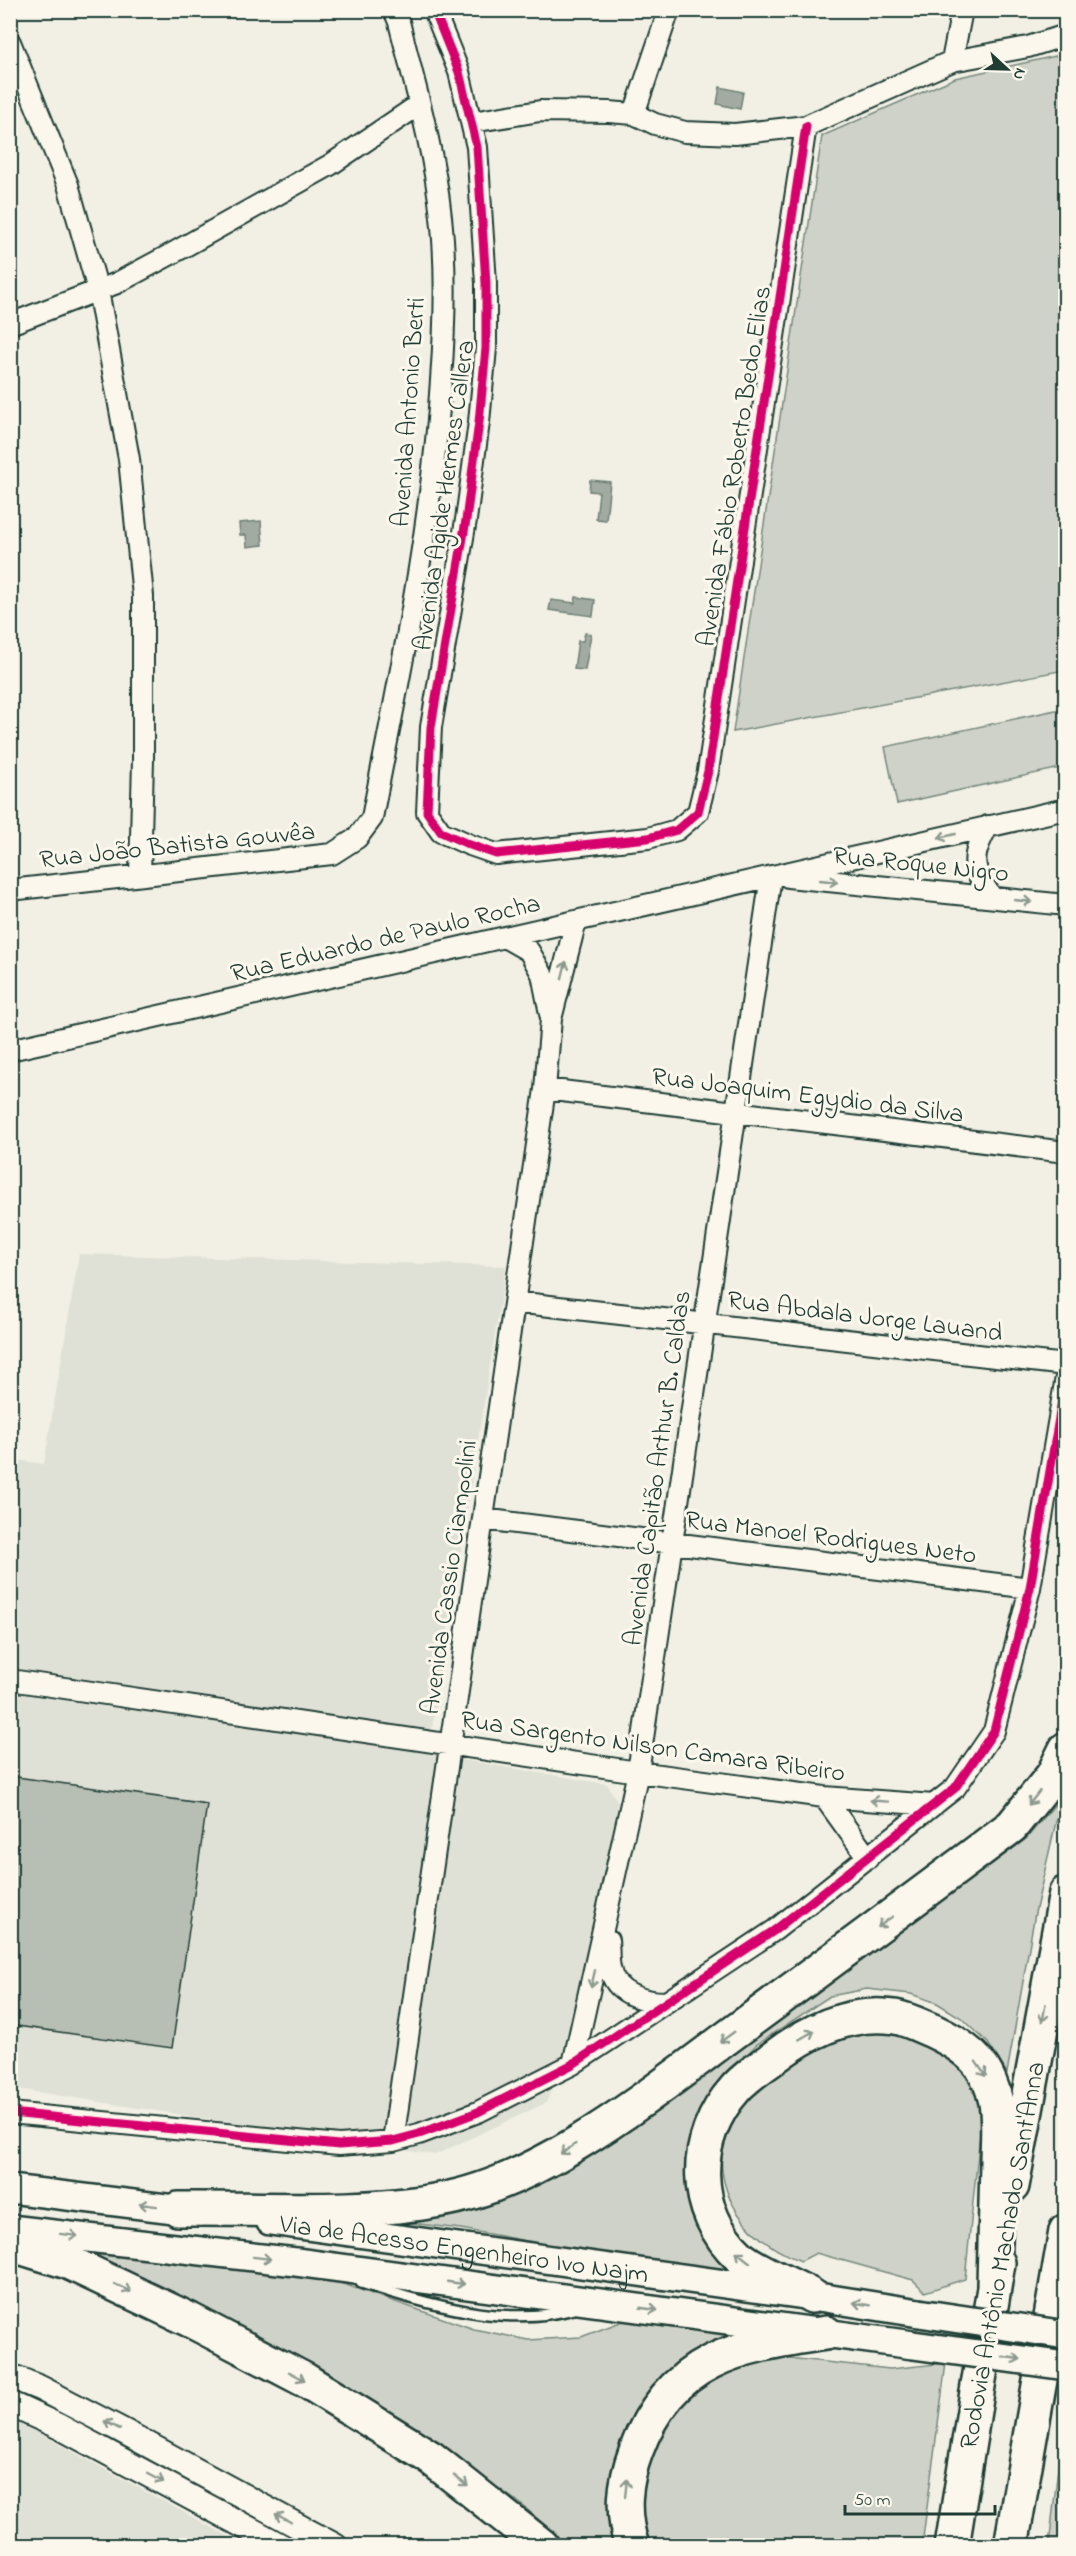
<svg xmlns="http://www.w3.org/2000/svg" width="1076" height="2556" font-family="'Indie Flower',sans-serif">
  <rect width="100%" height="100%" fill="#f2f0e5"/>
  <filter id="ink" filterUnits="userSpaceOnUse"><feTurbulence type="fractalNoise" baseFrequency=".0167" numOctaves="2"/><feDisplacementMap in="SourceGraphic" scale="12" xChannelSelector="R" yChannelSelector="G"/><feConvolveMatrix kernelMatrix="1 2 1 2 8 2 1 2 1" color-interpolation-filters="sRGB"/></filter>
  <g filter="url(#ink)">
    <path fill="#e0e1d6" d="M 79,1254 L 506,1266 L 428,1754 L 607,1784 L 618,1802 L 573,2038 L 546,2103 L 435,2155 L 11,2088 L 10,1459 L 44,1464 Z
      M 10,2422 L 26,2426 L 244,2545 L 11,2545 Z"/>
    <path fill="#cfd2c8" stroke="#77887e" stroke-width="1.5" d="M 1065,54 L 1065,670 L 733,732 L 822,136 L 955,78 Z
      M 1065,708 L 1065,767 L 897,804 L 885,747 Z
      M 1062,1796 L 1035,1913 L 1007,2073 L 988,2043 L 963,2019 L 937,2003 L 911,1994 L 867,1989 L 830,1996 L 757,2044 L 717,2085 L 697,2128 L 692,2163 L 757,2273 L 572,2249 L 461,2229 L 325,2213 L 486,2197 L 847,1965 L 981,1872 L 1026,1839 Z
      M 837,2028 L 900,2029 L 966,2067 L 984,2095 L 965,2279 L 925,2292 L 913,2280 L 816,2253 L 801,2261 C 727,2234 695,2157 747,2092 C 753,2084 765,2079 773,2073 C 795,2058 816,2043 837,2028 Z
      M 14,2222 L 294,2267 L 474,2329 L 528,2340 L 581,2337 L 631,2318 L 746,2335 L 668,2377 L 619,2545 L 567,2545 L 521,2504 L 440,2448 Z
      M 770,2356 L 890,2369 L 946,2363 L 922,2545 L 645,2545 L 637,2526 L 640,2475 L 657,2425 L 719,2369 Z
      M 1065,2408 L 1065,2545 L 1049,2545 Z"/>
    <path fill="#a2aba1" stroke="#6e7f75" stroke-width="1.5" d="M 720,87 L 743,92 L 740,109 L 717,104 Z
      M 590,480 L 610,482 L 606,520 L 596,519 L 599,492 L 589,491 Z
      M 261,521 L 263,545 L 247,547 L 246,535 L 240,535 L 239,523 Z
      M 576,597 L 595,600 L 593,616 L 549,610 L 551,600 L 575,603 Z
      M 585,633 L 591,634 L 585,670 L 574,669 L 578,641 L 583,641 Z"/>
    <path fill="#b7beb3" stroke="#1f3d34" stroke-width="1.5" d="M 10,1776 L 207,1804 L 172,2048 L 10,2025 Z"/>
    <g fill="none" stroke-linecap="round" stroke-linejoin="round">
      <g stroke="#1f3d34" stroke-width="14">
        <path id="service" d="M 361,2283 C 428,2304 504,2328 574,2309"/>
      </g>
      <g stroke="#1f3d34" stroke-width="24">
        <path id="minor" d="M 434,10 L 459,72 L 477,147 L 486,283 L 486,348 L 479,422 L 466,520 L 431,727 L 427,812 L 441,832 L 470,845 L 496,854 L 648,838 L 677,830 L 698,812 L 708,771 L 806,126
          M 10,42 L 68,185 L 98,290 L 129,459 L 143,596 L 143,760 L 140,875
          M 952,61 L 962,10
          M 634,114 L 669,10
          M 472,122 L 540,111 L 609,112 L 634,114 L 655,124 L 685,132 L 735,134 L 806,126 L 952,61 L 1028,47 L 1066,35
          M 10,324 L 117,283 L 173,253 L 330,165 L 420,104
          M 988,826 C 970,856 971,869 992,897
          M 788,877 L 1066,905
          M 10,890 L 332,854 L 357,838 L 372,818 C 400,673 432,528 441,380 C 445,326 447,271 441,217 C 434,150 415,86 399,22 L 394,10
          M 506,938 L 529,951 L 542,974 L 550,1014
          M 10,1050 L 1066,809
          M 545,1089 L 1066,1152
          M 515,1302 L 1066,1365
          M 483,1519 L 1030,1588
          M 10,1680 L 638,1772 L 824,1797 L 934,1805
          M 824,1797 L 868,1858
          M 608,1940 C 609,1949 608,1959 610,1968 C 614,1994 644,2002 666,2002
          M 573,2064 L 638,1772 L 771,876
          M 10,2113 L 339,2145 L 393,2141 L 419,2134 L 478,2112 L 573,2064 L 775,1930 L 955,1788 L 994,1731 L 1030,1588 L 1066,1377
          M 393,2141 L 545,1089 L 551,1019 L 576,921"/>
      </g>
      <g stroke="#1f3d34" stroke-width="28">
        <path id="tertiary" d="M 10,2376 L 40,2388 L 121,2430 L 335,2546
          M 10,2404 L 60,2427 L 281,2546"/>
      </g>
      <g stroke="#1f3d34" stroke-width="32">
        <g id="secondary">
          <path d="M 10,2189 L 199,2212"/>
          <path id="s1" d="M 270,2221 L 812,2296 L 919,2313"/>
          <path d="M 10,2229 L 296,2262 L 913,2345"/>
        </g>
      </g>
      <g stroke="#1f3d34" stroke-width="38">
        <path id="motorway" d="M 1012,2186 L 1066,1893
          M 178,2209 C 262,2208 359,2215 440,2200 C 545,2182 655,2090 740,2028 C 831,1961 922,1894 1012,1826 L 1053,1775 L 1066,1749
          M 10,2244 L 68,2262 L 190,2320 L 305,2380 L 431,2458 L 542,2546
          M 812,2296 C 794,2286 753,2269 740,2257 C 691,2212 691,2138 735,2089 C 745,2077 761,2067 773,2058 C 808,2031 849,2010 895,2017 C 907,2019 921,2026 933,2031 C 950,2039 972,2052 983,2069 C 988,2077 993,2090 995,2098 C 1000,2118 997,2142 997,2162 C 996,2203 995,2244 994,2285
          M 632,2546 C 621,2513 624,2483 636,2451 C 670,2358 738,2346 826,2333
          M 952,2546 L 998,2263
          M 1011,2546 L 1066,2231"/>
      </g>
      <use href="#service" stroke="#fbf7ec" stroke-width="9"/>
      <use href="#minor" stroke="#fbf7ec" stroke-width="20"/>
      <use href="#tertiary" stroke="#fbf7ec" stroke-width="24"/>
      <use href="#secondary" stroke="#fbf7ec" stroke-width="27"/>
      <use href="#motorway" stroke="#fbf7ec" stroke-width="33"/>
      <g stroke="#1f3d34" stroke-width="32" stroke-linecap="butt">
        <path id="secondary-bridge" d="M 919,2313 L 1066,2335
          M 913,2345 L 1066,2366"/>
      </g>
      <use href="#secondary-bridge" stroke="#fbf7ec" stroke-width="27"/>
      <g stroke="#fbf7ec" stroke-width="13">
        <path id="cycleway" d="M 434,10 L 459,72 L 477,147 L 486,283 L 486,348 L 479,422 L 466,520 L 431,727 L 427,812 L 441,832 L 470,845 L 496,854 L 648,838 L 677,830 L 698,812 L 708,771 L 806,126
          M 10,2113 L 339,2145 L 393,2141 L 419,2134 L 478,2112 L 573,2064 L 775,1930 L 955,1788 L 994,1731 L 1030,1588 L 1066,1377"/>
      </g>
      <use href="#cycleway" stroke="#d6006c" stroke-width="9"/>
    </g>
    <defs><path id="oneway-shaft" d="M-6 0H5M1.5-3L5.5 0L1.5 3" fill="none" stroke-width="1.6" stroke-linecap="round" stroke-linejoin="round" transform="scale(1.5)"/></defs>
    <g stroke="#8d9a90">
      <use href="#oneway-shaft" transform="translate(947 836) rotate(167)"/>
      <use href="#oneway-shaft" transform="translate(829 881) rotate(6)"/>
      <use href="#oneway-shaft" transform="translate(1023 901) rotate(6)"/>
      <use href="#oneway-shaft" transform="translate(564 970) rotate(-76)"/>
      <use href="#oneway-shaft" transform="translate(1034 1798) rotate(128)"/>
      <use href="#oneway-shaft" transform="translate(879 1801) rotate(-176)"/>
      <use href="#oneway-shaft" transform="translate(885 1922) rotate(143)"/>
      <use href="#oneway-shaft" transform="translate(593 1979) rotate(103)"/>
      <use href="#oneway-shaft" transform="translate(1044 2013) rotate(100)"/>
      <use href="#oneway-shaft" transform="translate(807 2035) rotate(-30)"/>
      <use href="#oneway-shaft" transform="translate(727 2037) rotate(144)"/>
      <use href="#oneway-shaft" transform="translate(981 2069) rotate(55)"/>
      <use href="#oneway-shaft" transform="translate(568 2149) rotate(146)"/>
      <use href="#oneway-shaft" transform="translate(148 2205) rotate(-173)"/>
      <use href="#oneway-shaft" transform="translate(69 2235) rotate(7)"/>
      <use href="#oneway-shaft" transform="translate(743 2257) rotate(-142)"/>
      <use href="#oneway-shaft" transform="translate(262 2258) rotate(7)"/>
      <use href="#oneway-shaft" transform="translate(456 2283) rotate(8)"/>
      <use href="#oneway-shaft" transform="translate(123 2288) rotate(26)"/>
      <use href="#oneway-shaft" transform="translate(862 2304) rotate(-171)"/>
      <use href="#oneway-shaft" transform="translate(649 2309) rotate(8)"/>
      <use href="#oneway-shaft" transform="translate(1012 2358) rotate(8)"/>
      <use href="#oneway-shaft" transform="translate(297 2376) rotate(28)"/>
      <use href="#oneway-shaft" transform="translate(112 2425) rotate(-153)"/>
      <use href="#oneway-shaft" transform="translate(156 2478) rotate(28)"/>
      <use href="#oneway-shaft" transform="translate(461 2481) rotate(38)"/>
      <use href="#oneway-shaft" transform="translate(626 2488) rotate(-84)"/>
      <use href="#oneway-shaft" transform="translate(283 2518) rotate(-152)"/>
    </g>
  </g>
  <g text-anchor="middle" stroke-width="6" stroke-linejoin="round" paint-order="stroke">
    <g font-size="26" fill="#1f3d34" stroke="#fbf7ec">
      <text transform="translate(407 412) rotate(-86)" y="9">Avenida Antonio Berti</text>
      <text transform="translate(733 466) rotate(-81)" y="9">Avenida Fábio Roberto Bedo Elias</text>
      <text transform="translate(443 495) rotate(-82)" y="9">Avenida Agide Hermes Callera</text>
      <text transform="translate(177 844) rotate(-6)" y="9">Rua João Batista Gouvêa</text>
      <text transform="translate(921 863) rotate(6)" y="9">Rua Roque Nigro</text>
      <text transform="translate(385 937) rotate(-13)" y="9">Rua Eduardo de Paulo Rocha</text>
      <text transform="translate(808 1094) rotate(7)" y="9">Rua Joaquim Egydio da Silva</text>
      <text transform="translate(865 1315) rotate(7)" y="9">Rua Abdala Jorge Lauand</text>
      <text transform="translate(656 1468) rotate(-82)" y="9">Avenida Capitão Arthur B. Caldas</text>
      <text transform="translate(831 1536) rotate(7)" y="9">Rua Manoel Rodrigues Neto</text>
      <text transform="translate(448 1577) rotate(-82)" y="9">Avenida Cassio Ciampolini</text>
      <text transform="translate(653 1745) rotate(8)" y="9">Rua Sargento Nilson Camara Ribeiro</text>
      <text dy="9" stroke="none"><textPath href="#s1" startOffset="196">Via de Acesso Engenheiro Ivo Najm</textPath></text>
      <text transform="translate(1001 2255) rotate(-80)" y="9">Rodovia Antônio Machado Sant'Anna</text>
    </g>
  </g>
  <rect width="1076" height="2556" fill="none" stroke="#fbf7ec" stroke-width="36"/>
  <rect x="18" y="18" width="1040" height="2520" fill="none" stroke="#1f3d34" stroke-width="2" filter="url(#ink)"/>
  <g transform="translate(1007 69) rotate(112)" stroke="#fbf7ec" stroke-width="4.5" paint-order="stroke">
  <path d="M0-4.5L10 22L0 15L-10 22Z" fill="#1f3d34"/>
  <text y="-9" font-size="16" font-weight="bold" text-anchor="middle" fill="#1f3d34">N</text>
  </g>
  <path d="M845 2505v9h150v-9" fill="none" stroke="#1f3d34" stroke-width="3"/>
  <text x="854" y="2505" font-size="18" fill="#1f3d34" stroke="#fbf7ec" stroke-width="4.5" paint-order="stroke">50 m</text>
</svg>
